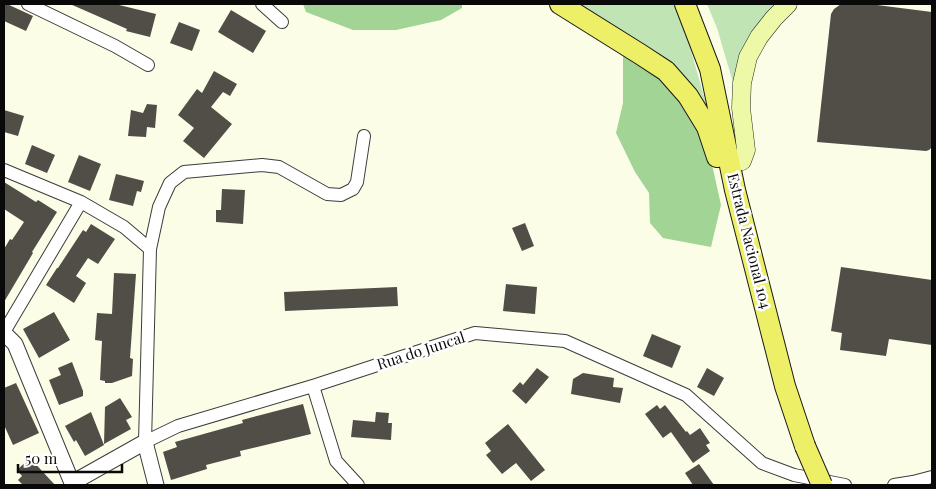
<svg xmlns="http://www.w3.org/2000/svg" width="936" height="489" font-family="'Playfair Display',serif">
  <rect width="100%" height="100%" fill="#fcfde7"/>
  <path fill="#c1e4b5" d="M 568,4 L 674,4 L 684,26 L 711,121 Z
    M 707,4 L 780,4 L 734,86 L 717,28 Z"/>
  <path fill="#a1d495" d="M 303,4 L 462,4 L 462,8 L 441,20 L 396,30 L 353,30 L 306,12 Z
    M 623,53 L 668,85 L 690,116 L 711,160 L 721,205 L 711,247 L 663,238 L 650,223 L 649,193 L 635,172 L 616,133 L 623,103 Z"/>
  <path fill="#514d47" d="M 4,4 L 7,4 L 33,16 L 26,31 L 4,21 Z
    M 70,4 L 115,4 L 156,14 L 150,37 L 126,31 L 127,29 Z
    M 841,4 L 869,4 L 932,12 L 932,147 L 929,150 L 926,151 L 817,142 L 831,14 L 834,9 Z
    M 231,10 L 266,31 L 253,53 L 218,32 Z
    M 179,22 L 200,30 L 192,51 L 170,43 Z
    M 214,71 L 237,84 L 230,96 L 223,92 L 211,107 L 232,124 L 204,158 L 183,141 L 194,128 L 178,115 L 197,89 L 202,93 Z
    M 147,104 L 157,105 L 155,128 L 147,127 L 146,137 L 128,136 L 131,110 L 143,113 Z
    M 4,110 L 24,116 L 18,136 L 4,132 Z
    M 32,145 L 55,155 L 47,173 L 25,164 Z
    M 79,155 L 101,164 L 90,191 L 68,182 Z
    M 116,174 L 144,181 L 141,192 L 137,191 L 133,206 L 109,200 Z
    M 4,182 L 36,202 L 38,200 L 57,212 L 32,252 L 33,253 L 4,302 L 4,249 L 10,239 L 12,240 L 24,222 L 4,209 Z
    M 222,189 L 245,190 L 243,224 L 216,222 L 216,210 L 221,210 Z
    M 525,223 L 534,246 L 522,251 L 512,228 Z
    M 91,224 L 115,239 L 98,264 L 88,258 L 76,276 L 86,283 L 74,303 L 46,285 L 57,268 L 58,268 L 83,230 L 86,232 Z
    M 841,267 L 932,280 L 932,345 L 889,339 L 886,356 L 840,350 L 842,333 L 831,331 Z
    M 114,273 L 136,274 L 130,358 L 133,359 L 132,376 L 112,383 L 105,383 L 105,381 L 100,380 L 102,341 L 95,340 L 97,313 L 112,314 Z
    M 506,284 L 537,287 L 535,314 L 503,311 Z
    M 397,287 L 398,306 L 285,311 L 284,292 Z
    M 54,312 L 70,340 L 39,358 L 23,329 Z
    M 652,334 L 681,346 L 672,368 L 643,356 Z
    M 72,362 L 83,391 L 83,396 L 59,405 L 49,380 L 61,375 L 58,368 Z
    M 537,368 L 549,377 L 526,404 L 512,391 L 520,382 L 523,385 Z
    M 707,368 L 724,378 L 714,396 L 697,387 Z
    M 583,373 L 614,378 L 613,387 L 623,388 L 620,403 L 571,394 L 573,379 Z
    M 16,383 L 39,433 L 13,445 L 4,425 L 4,388 Z
    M 120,398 L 132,417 L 126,420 L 131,429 L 104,444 L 105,407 Z
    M 303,404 L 311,434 L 240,451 L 241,456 L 206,465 L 207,469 L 171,480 L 163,452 L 177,447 L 175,442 L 243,423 L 242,420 Z
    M 657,405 L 660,409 L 665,405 L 686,432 L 687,431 L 690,435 L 700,428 L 710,443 L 706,445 L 710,451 L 693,463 L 671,432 L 663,438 L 645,414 Z
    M 91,412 L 104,445 L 85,456 L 76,440 L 74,442 L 65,426 Z
    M 376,412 L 389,413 L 388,423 L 392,423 L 391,440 L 351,437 L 353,420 L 375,422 Z
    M 508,424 L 545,470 L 531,481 L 516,463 L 502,474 L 486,455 L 491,451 L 485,443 Z
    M 30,458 L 55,485 L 23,485 L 18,480 L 22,476 L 17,470 Z
    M 699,464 L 714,485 L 693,485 L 685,473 Z"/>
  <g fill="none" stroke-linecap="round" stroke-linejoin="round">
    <g stroke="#3c3c3c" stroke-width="14">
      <path id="minor" d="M 28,4 L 115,46 L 148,65
        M 262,4 L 282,22
        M 364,136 L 357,182 L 353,189 L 341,195 L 327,194 L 279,167 L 262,165 L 184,172 L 170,183 L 159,207 L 150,249 L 145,442 L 178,426 L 316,385 L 475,333 L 565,341 L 686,395 L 762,463 L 794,475 L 845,485
        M 4,170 L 81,202 L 124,227 L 150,249
        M 4,332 L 81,202
        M 313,386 L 336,461 L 358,485
        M 894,485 L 913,482 L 932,477"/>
    </g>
    <g stroke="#3c3c3c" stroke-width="17">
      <path id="tertiary" d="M 4,333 L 15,344 L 72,483 L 145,442 L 156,485"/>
    </g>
    <g stroke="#2b2b2b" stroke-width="19">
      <path id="secondary" d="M 742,161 L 746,150 L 741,108 L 742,83 L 748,57 L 759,37 L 774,18 L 788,4"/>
    </g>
    <g stroke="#1a1a1a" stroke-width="22">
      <path id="primary" d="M 560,4 L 640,54 L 666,71 L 688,96 L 707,127 L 717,157
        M 685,4 L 710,69 L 735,190 L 785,386 L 805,446"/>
    </g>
    <use href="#minor" stroke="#fff" stroke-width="12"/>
    <use href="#tertiary" stroke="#fff" stroke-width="15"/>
    <use href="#secondary" stroke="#edf9a7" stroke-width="18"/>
    <use href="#primary" stroke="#edef66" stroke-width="20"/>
    <g stroke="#1a1a1a" stroke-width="22" stroke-linecap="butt">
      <path id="primary-bridge" d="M 805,446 L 822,485"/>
    </g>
    <use href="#primary-bridge" stroke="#edef66" stroke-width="20"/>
  </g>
  <g text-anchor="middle" stroke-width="5" stroke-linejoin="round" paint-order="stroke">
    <g font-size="15" fill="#090909" stroke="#fff">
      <text transform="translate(749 241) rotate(76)" y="5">Estrada Nacional 104</text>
      <text transform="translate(421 351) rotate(-18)" y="5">Rua do Juncal</text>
    </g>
  </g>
  <rect width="936" height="489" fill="none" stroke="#090909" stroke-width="10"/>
  <path d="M18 464v8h104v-8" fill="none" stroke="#090909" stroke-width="2.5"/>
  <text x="25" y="464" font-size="15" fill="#090909" stroke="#ffffff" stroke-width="4" paint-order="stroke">50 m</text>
</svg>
